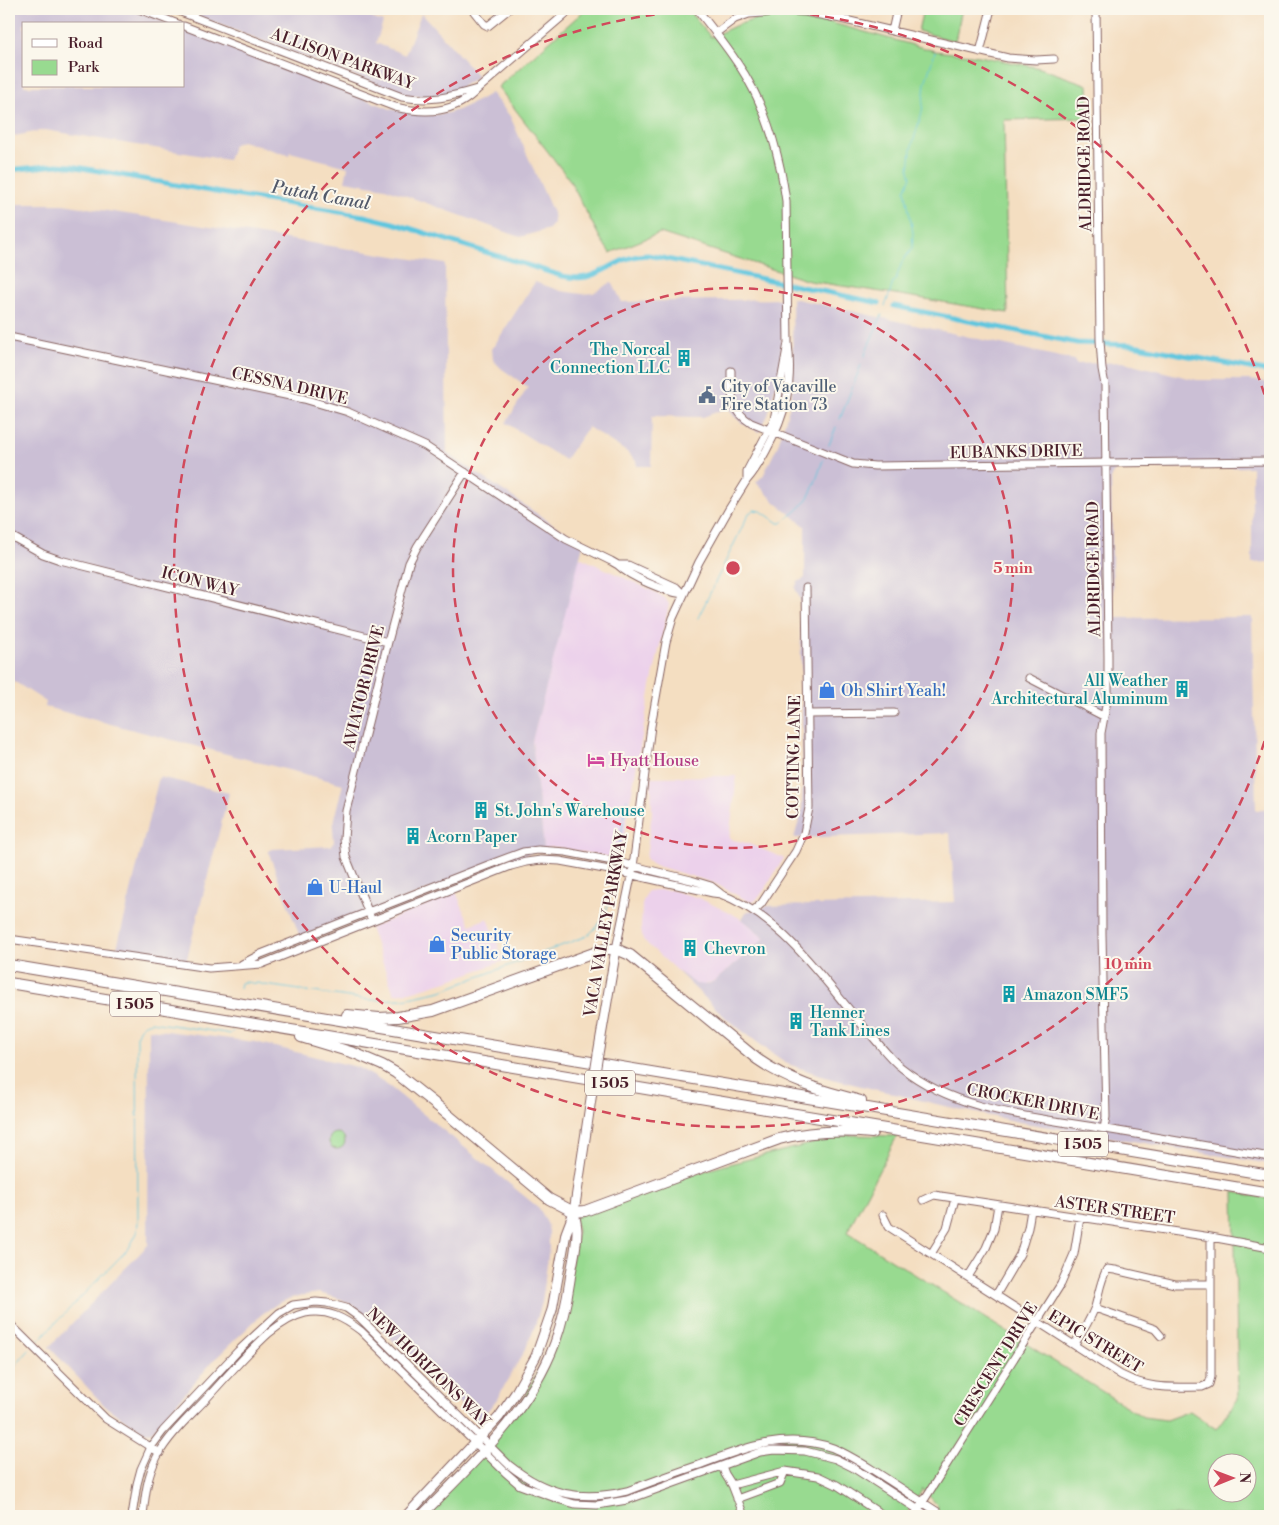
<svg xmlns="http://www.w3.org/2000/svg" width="1279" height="1525" font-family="'Libre Bodoni',serif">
  <rect width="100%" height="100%" fill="#fbf7ec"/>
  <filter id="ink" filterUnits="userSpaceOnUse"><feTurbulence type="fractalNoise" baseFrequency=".02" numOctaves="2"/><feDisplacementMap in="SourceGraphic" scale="10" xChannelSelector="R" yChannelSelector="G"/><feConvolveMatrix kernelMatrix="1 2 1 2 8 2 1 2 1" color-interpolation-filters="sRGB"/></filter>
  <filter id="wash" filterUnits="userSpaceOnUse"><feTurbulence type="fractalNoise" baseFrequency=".0096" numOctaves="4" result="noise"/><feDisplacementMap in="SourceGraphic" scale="20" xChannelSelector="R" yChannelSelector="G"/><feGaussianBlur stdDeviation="1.12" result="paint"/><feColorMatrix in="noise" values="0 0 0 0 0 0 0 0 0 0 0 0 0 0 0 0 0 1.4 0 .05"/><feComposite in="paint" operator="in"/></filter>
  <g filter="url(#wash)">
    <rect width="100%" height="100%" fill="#f4dec1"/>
    <path fill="#ecd1eb" d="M 579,557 L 653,591 L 665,598 L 669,604 L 651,686 L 621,852 L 610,857 L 556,847 L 544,848 L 532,741 Z
      M 736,776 L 735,791 L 729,839 L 746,843 L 784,858 L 763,892 L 755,901 L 750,902 L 714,883 L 651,864 L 646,858 L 652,813 L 651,777 Z
      M 655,890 L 671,890 L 699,898 L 742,919 L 765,938 L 716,980 L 702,986 L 696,984 L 676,970 L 643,940 L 641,928 L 642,904 L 647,891 Z
      M 456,892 L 470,925 L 488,918 L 504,961 L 450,980 L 410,992 L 394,994 L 370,928 Z"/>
    <path fill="#cbbfd5" d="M 9,9 L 133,9 L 171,24 L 24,24 L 24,86 L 184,86 L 184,29 L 391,109 L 408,113 L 432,115 L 448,113 L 458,110 L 479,100 L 491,93 L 510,116 L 553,213 L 554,223 L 549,229 L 520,237 L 385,188 L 345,181 L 348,167 L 290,152 L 289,155 L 242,141 L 234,144 L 228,160 L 45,130 L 9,137 Z
      M 179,9 L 365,9 L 363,15 L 383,22 L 376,43 L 405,55 L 421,14 L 423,15 L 478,76 L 455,91 L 439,96 L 408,96 Z
      M 9,204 L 63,204 L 445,264 L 447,453 L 554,525 L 584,541 L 532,741 L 544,848 L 300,937 L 268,851 L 273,849 L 331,846 L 334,842 L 333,829 L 336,811 L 343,784 L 45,707 L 46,702 L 9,678 Z
      M 535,282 L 561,291 L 582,294 L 593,293 L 612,282 L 622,302 L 783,299 L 781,364 L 768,415 L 759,432 L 742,423 L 734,416 L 728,408 L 703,417 L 652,416 L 651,466 L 637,466 L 636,461 L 627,452 L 588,427 L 565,460 L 506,423 L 528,387 L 502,369 L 493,360 L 492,349 Z
      M 792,298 L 1074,360 L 1077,364 L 1123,362 L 1197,380 L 1250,380 L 1270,383 L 1270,562 L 1252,563 L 1252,467 L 1120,469 L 1114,472 L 1111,476 L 1113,618 L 1252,617 L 1256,810 L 1268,809 L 1270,810 L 1270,1164 L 1019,1122 L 957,1109 L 832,1079 L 788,1064 L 769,1051 L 729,1021 L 676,970 L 696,984 L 706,985 L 716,980 L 765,938 L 742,919 L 746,912 L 767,906 L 955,902 L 950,833 L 794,838 L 802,810 L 803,775 L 800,599 L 795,588 L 798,582 L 805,578 L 805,526 L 775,502 L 756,482 L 763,476 L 778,445 L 791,402 L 793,382 Z
      M 159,777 L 229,793 L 186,962 L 117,948 Z
      M 149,1029 L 255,1042 L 357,1067 L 373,1076 L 390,1087 L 539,1208 L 547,1223 L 549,1231 L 549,1248 L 542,1302 L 534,1329 L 526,1348 L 497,1399 L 480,1420 L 477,1422 L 463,1406 L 359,1309 L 341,1299 L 319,1293 L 298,1296 L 280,1302 L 262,1314 L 213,1361 L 152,1431 L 145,1433 L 106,1407 L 49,1347 L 148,1245 Z"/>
    <path fill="#98da90" stroke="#717c5e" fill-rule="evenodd" d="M 586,9 L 687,9 L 711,37 L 737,25 L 759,18 L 788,17 L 821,20 L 935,51 L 979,56 L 1040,68 L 1088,85 L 1089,118 L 1004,120 L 1008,313 L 895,294 L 809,281 L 660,233 L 610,253 L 600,238 L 569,179 L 498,87 Z
      M 923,9 L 962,9 L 955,41 L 918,31 Z
      M329 1141a8 8 0 1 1 16 0a8 8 0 1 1-16 0Z
      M 847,1135 L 897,1136 L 847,1232 L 1143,1417 L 1166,1420 L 1190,1411 L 1216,1429 L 1238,1399 L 1234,1192 L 1270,1199 L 1270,1516 L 933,1516 L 938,1506 L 923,1489 L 905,1516 L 421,1516 L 517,1412 L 560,1327 L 577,1232 L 574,1212 L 669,1181 L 729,1164 ZM 1216,1462 L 1246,1462 L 1246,1492 L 1216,1492 Z"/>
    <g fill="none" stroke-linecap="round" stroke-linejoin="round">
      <path stroke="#61c6de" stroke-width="1" d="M 885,306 C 888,298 891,291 893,282 L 895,281 L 903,260 L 912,249 L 913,233 L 905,190 L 911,177 L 909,171 L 911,149 L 922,112 L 925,83 L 935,52
        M 865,356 L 866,351 L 882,315
        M 840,419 L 861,365
        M 829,445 L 836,427
        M 787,518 C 811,503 814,485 823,460
        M 698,618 L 749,513 L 754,510 L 761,511 L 778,523 L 782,523 L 784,521
        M 619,848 L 627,799
        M 240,988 L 241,983 C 247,980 252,985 258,983 L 265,985 L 369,1000 L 404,999 L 441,991 L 587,936 C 605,921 609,907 612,884
        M 35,1344 L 129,1248 L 137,1233 L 138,1221 L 137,1035 C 139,1027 143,1024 151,1022 L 226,1033 L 230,1034 L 233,1031
        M 9,1373 L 30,1349"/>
      <path stroke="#61c6de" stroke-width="5" d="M 9,170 L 57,165 L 71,166 L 221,193 L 364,216 L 393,223 L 562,276 C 570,277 578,279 586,277 C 608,272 622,255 648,255 L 879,303
        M 894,306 L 1077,343 L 1133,345 L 1270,372"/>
    </g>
  </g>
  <g filter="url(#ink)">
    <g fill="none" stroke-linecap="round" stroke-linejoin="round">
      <g stroke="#866260" stroke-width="9">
        <path id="minor" d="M 139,9 L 178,24
          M 173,9 L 402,97 C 431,102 450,97 477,89
          M 472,9 L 484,24 L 488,26 L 509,9
          M 697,9 C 710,26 724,43 736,61 C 765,102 779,151 786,201 L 788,343 C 793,384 786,415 766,451 C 760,462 755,471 747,480 L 747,471 L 774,420 L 788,343
          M 1096,9 L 1100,340 L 1102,369 L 1105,385 L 1108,657 L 1108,695 L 1101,733 L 1102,935 L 1106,1117 L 1104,1129
          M 841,19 L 843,9
          M 184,26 L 395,107 C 425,114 455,114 478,89 L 571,9
          M 892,31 L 897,9
          M 716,33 L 735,19 L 749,14 L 788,11 L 805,12 L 841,19 L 1008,58 L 1036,60 L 1054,59
          M 980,52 L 991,9
          M 9,337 L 304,399 L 348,412 L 425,446 L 566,539 L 611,561 L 618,565 L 628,565 L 676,587 L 683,594
          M 731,371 C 731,393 730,410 751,423 L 853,464 L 875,466 L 1270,461
          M 9,535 L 43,554 L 60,560 L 388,642
          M 618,565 C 630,577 666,592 683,594
          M 1029,678 L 1103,716
          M 808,714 L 894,713
          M 718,893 C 786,918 824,983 871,1035 C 881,1046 890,1059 902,1068 C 957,1112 1031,1116 1099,1128 C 1156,1137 1213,1147 1270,1157
          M 754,910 L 761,904 L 796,851 L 804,833 L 809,808 L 806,588
          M 370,916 L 346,857 L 344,839 L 346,811 L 388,642 L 409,563 L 417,547 L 465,472
          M 9,939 L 209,968 L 262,964 L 511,866 L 526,862 L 541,860 L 560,861 L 615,871 L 713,893 L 721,894
          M 616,949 L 633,867 L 651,726 L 666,642 L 673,618 L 699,562 L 729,509 L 747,480
          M 242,964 L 261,954 L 488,865 L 523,852 L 538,850 L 566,852 L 613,861 L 691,880 L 711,886 L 720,893
          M 923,1200 L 934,1195 L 1211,1237 L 1270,1248
          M 883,1215 L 889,1227 L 1121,1375 C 1151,1390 1171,1387 1202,1387 L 1209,1384 L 1211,1377 L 1211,1237
          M 931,1254 L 947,1228 L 955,1199
          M 968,1277 L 986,1248 L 994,1229 L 998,1205
          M 996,1295 L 1020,1254 L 1028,1228 L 1031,1210
          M 1095,1308 L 1155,1329 L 1161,1336
          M 9,1323 L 106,1419 L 160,1453
          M 1074,1345 C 1082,1333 1090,1320 1095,1307 C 1099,1294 1100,1281 1107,1269 L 1115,1270 L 1175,1284 L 1210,1284
          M 722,1466 L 725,1474 L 732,1485
          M 737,1499 L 780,1483 L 785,1471
          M 132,1516 L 137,1484 L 141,1469 L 151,1447 L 163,1431 L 238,1351 L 279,1313 L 293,1305 L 316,1302 L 327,1303 L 346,1308 L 360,1318 L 509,1465 C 547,1495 581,1502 627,1491 C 651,1482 675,1473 699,1465 C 744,1448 785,1431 833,1448 C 847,1454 860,1462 873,1470 C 897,1485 920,1501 944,1516
          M 143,1516 C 145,1496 147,1476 157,1457 C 169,1435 189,1417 206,1399 C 226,1377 247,1353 269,1333 C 279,1325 292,1316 305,1313 C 328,1309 344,1318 361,1331 L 505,1472 L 520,1485 L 561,1500 L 575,1504 L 597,1505 L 627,1500 L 760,1452 L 774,1450 L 805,1451 L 836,1459 L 852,1467 L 928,1516
          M 744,1516 L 732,1485 L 785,1471 L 818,1476 L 837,1485 L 884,1516
          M 914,1516 L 1061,1284 L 1074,1254 L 1080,1218"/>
      </g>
      <g stroke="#866260" stroke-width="11">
        <path id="major" d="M 598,1054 L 616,949
          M 406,1516 L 499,1417 L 515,1394 L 536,1356 L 552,1310 L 566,1233 L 574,1212 L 592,1092
          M 421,1516 C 472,1464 529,1413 555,1343 C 562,1323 567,1301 570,1280 C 572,1264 577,1247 577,1231 C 577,1225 575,1218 574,1212"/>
      </g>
      <g stroke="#866260" stroke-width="12">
        <path id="highway" d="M 9,965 L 1270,1175
          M 9,983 L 1270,1193
          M 347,1015 L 379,1018 L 398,1017 L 433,1011 L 605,949 L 616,949 L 630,955 L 757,1059 C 790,1082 822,1091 861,1101
          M 301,1037 L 354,1053 L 382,1065 L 396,1073 L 440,1108 L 549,1199 L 574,1212 L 585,1211 L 593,1208 L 779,1139 C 810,1131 840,1130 872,1133"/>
      </g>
      <use href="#minor" stroke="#fff" stroke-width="7"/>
      <use href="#major" stroke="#fff" stroke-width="9"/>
      <use href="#highway" stroke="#fff" stroke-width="10"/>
      <g stroke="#866260" stroke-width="11" stroke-linecap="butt">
        <path id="major-bridge" d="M 592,1092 L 598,1054"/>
      </g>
      <use href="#major-bridge" stroke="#fff" stroke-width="9"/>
    </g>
  </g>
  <g fill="none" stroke="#d1495b" stroke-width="2.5" stroke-dasharray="9 6">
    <circle cx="733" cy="568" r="280"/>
    <path d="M1269 727A559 559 0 1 1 1269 409"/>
  </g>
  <defs>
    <g id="building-bare" transform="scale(1.35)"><path d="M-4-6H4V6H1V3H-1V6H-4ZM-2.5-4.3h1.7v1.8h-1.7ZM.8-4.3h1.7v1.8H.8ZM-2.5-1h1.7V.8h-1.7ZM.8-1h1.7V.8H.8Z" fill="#0f9aa8" stroke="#fbf7ec" stroke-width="2.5" paint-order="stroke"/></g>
    <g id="civic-bare" transform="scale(1.35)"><path d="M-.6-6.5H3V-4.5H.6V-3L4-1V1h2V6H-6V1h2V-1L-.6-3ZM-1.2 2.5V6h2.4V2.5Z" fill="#5c6f8a" stroke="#fbf7ec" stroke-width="2.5" paint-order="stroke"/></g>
    <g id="shop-bare" transform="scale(1.35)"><path d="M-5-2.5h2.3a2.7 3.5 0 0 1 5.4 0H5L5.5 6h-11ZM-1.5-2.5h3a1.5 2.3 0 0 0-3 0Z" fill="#3f7fe0" stroke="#fbf7ec" stroke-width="2.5" paint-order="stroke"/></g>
    <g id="hotel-bare" transform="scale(1.35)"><path d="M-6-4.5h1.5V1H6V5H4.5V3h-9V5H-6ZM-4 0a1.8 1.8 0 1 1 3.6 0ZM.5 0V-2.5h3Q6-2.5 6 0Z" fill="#d1479c" stroke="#fbf7ec" stroke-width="2.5" paint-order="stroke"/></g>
  </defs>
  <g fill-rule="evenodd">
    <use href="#building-bare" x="684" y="358"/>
    <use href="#civic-bare" x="707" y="395"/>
    <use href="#building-bare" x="1182" y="689"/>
    <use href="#shop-bare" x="827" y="690"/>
    <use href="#hotel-bare" x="596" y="760"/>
    <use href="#building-bare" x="481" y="810"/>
    <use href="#building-bare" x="413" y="836"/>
    <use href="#shop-bare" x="315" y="887"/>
    <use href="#shop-bare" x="437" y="944"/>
    <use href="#building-bare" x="690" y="948"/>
    <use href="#building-bare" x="1009" y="994"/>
    <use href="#building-bare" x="796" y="1021"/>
  </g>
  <g text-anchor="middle" stroke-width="4" stroke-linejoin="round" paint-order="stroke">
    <g fill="#fbf7ec" stroke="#7f6065" stroke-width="1">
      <rect x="110" y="991.5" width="50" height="25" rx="4"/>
      <rect x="585" y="1070.5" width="50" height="25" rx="4"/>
      <rect x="1058" y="1131.5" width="50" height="25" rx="4"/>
    </g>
    <g font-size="15" font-weight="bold" fill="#4a1f2b">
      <text x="135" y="1009">I 505</text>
      <text x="610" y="1088">I 505</text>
      <text x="1083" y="1149">I 505</text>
    </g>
    <g font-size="16" fill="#4a1f2b" stroke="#fbf7ec">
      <text transform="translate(343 58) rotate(20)" y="6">ALLISON PARKWAY</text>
      <text transform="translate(1084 164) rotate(-91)" y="6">ALDRIDGE ROAD</text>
      <text transform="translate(290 385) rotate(13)" y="6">CESSNA DRIVE</text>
      <text transform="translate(1016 451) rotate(-1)" y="6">EUBANKS DRIVE</text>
      <text transform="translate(1093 569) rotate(-91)" y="6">ALDRIDGE ROAD</text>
      <text transform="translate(200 581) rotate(14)" y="6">ICON WAY</text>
      <text transform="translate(363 687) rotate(-76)" y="6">AVIATOR DRIVE</text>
      <text transform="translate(793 757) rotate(-89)" y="6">COTTING LANE</text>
      <text transform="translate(605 924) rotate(-80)" y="6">VACA VALLEY PARKWAY</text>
      <text transform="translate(1033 1101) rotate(11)" y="6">CROCKER DRIVE</text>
      <text transform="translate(1115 1209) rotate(8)" y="6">ASTER STREET</text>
      <text transform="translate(1096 1341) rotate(31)" y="6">EPIC STREET</text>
      <text transform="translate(995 1364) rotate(-58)" y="6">CRESCENT DRIVE</text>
      <text transform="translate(429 1367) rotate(44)" y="6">NEW HORIZONS WAY</text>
    </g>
    <g font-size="16" fill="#0d838f" stroke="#fbf7ec" text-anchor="start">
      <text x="670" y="355" text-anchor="end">The Norcal<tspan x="670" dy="18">Connection LLC</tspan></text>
      <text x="1168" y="686" text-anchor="end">All Weather<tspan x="1168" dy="18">Architectural Aluminum</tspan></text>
      <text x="495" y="816">St. John's Warehouse</text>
      <text x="427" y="842">Acorn Paper</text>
      <text x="704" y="954">Chevron</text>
      <text x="1023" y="1000">Amazon SMF5</text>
      <text x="810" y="1018">Henner<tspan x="810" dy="18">Tank Lines</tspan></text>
    </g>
    <g font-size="16" fill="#4e5e75" stroke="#fbf7ec" text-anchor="start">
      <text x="721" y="392">City of Vacaville<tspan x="721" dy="18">Fire Station 73</tspan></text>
    </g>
    <g font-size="16" fill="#366cbe" stroke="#fbf7ec" text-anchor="start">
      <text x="841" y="696">Oh Shirt Yeah!</text>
      <text x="329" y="893">U-Haul</text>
      <text x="451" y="941">Security<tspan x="451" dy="18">Public Storage</tspan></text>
    </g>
    <g font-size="16" fill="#b23c85" stroke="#fbf7ec" text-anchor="start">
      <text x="610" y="766">Hyatt House</text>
    </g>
    <g font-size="18" font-style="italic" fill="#52596a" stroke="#fbf7ec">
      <text transform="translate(321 195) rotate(10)" y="6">Putah Canal</text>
    </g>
  </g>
  <circle cx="733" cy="568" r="8" fill="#d1495b" stroke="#fbf7ec" stroke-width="2.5"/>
  <g font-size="15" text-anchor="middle" font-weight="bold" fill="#d1495b" stroke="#fbf7ec" stroke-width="4" stroke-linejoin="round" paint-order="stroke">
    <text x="1013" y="573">5 min</text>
    <text x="1128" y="969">10 min</text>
  </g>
  <rect width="1279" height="1525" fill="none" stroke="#fbf7ec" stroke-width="30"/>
  <rect x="22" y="22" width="162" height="65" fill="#fbf7ec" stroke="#b4a19f"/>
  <rect x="32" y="39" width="25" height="8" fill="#ffffff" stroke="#b4a19f"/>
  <text x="68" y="48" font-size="15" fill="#4a1f2b">Road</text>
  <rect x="32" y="60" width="25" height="15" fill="#98da90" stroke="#b4a19f"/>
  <text x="68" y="72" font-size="15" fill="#4a1f2b">Park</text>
  <g transform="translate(1232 1478) rotate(89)"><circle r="24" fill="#fbf7ec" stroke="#b4a19f"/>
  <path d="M0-4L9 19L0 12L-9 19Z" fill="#d1495b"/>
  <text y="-8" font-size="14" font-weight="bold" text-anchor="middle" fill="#4a1f2b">N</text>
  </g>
</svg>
